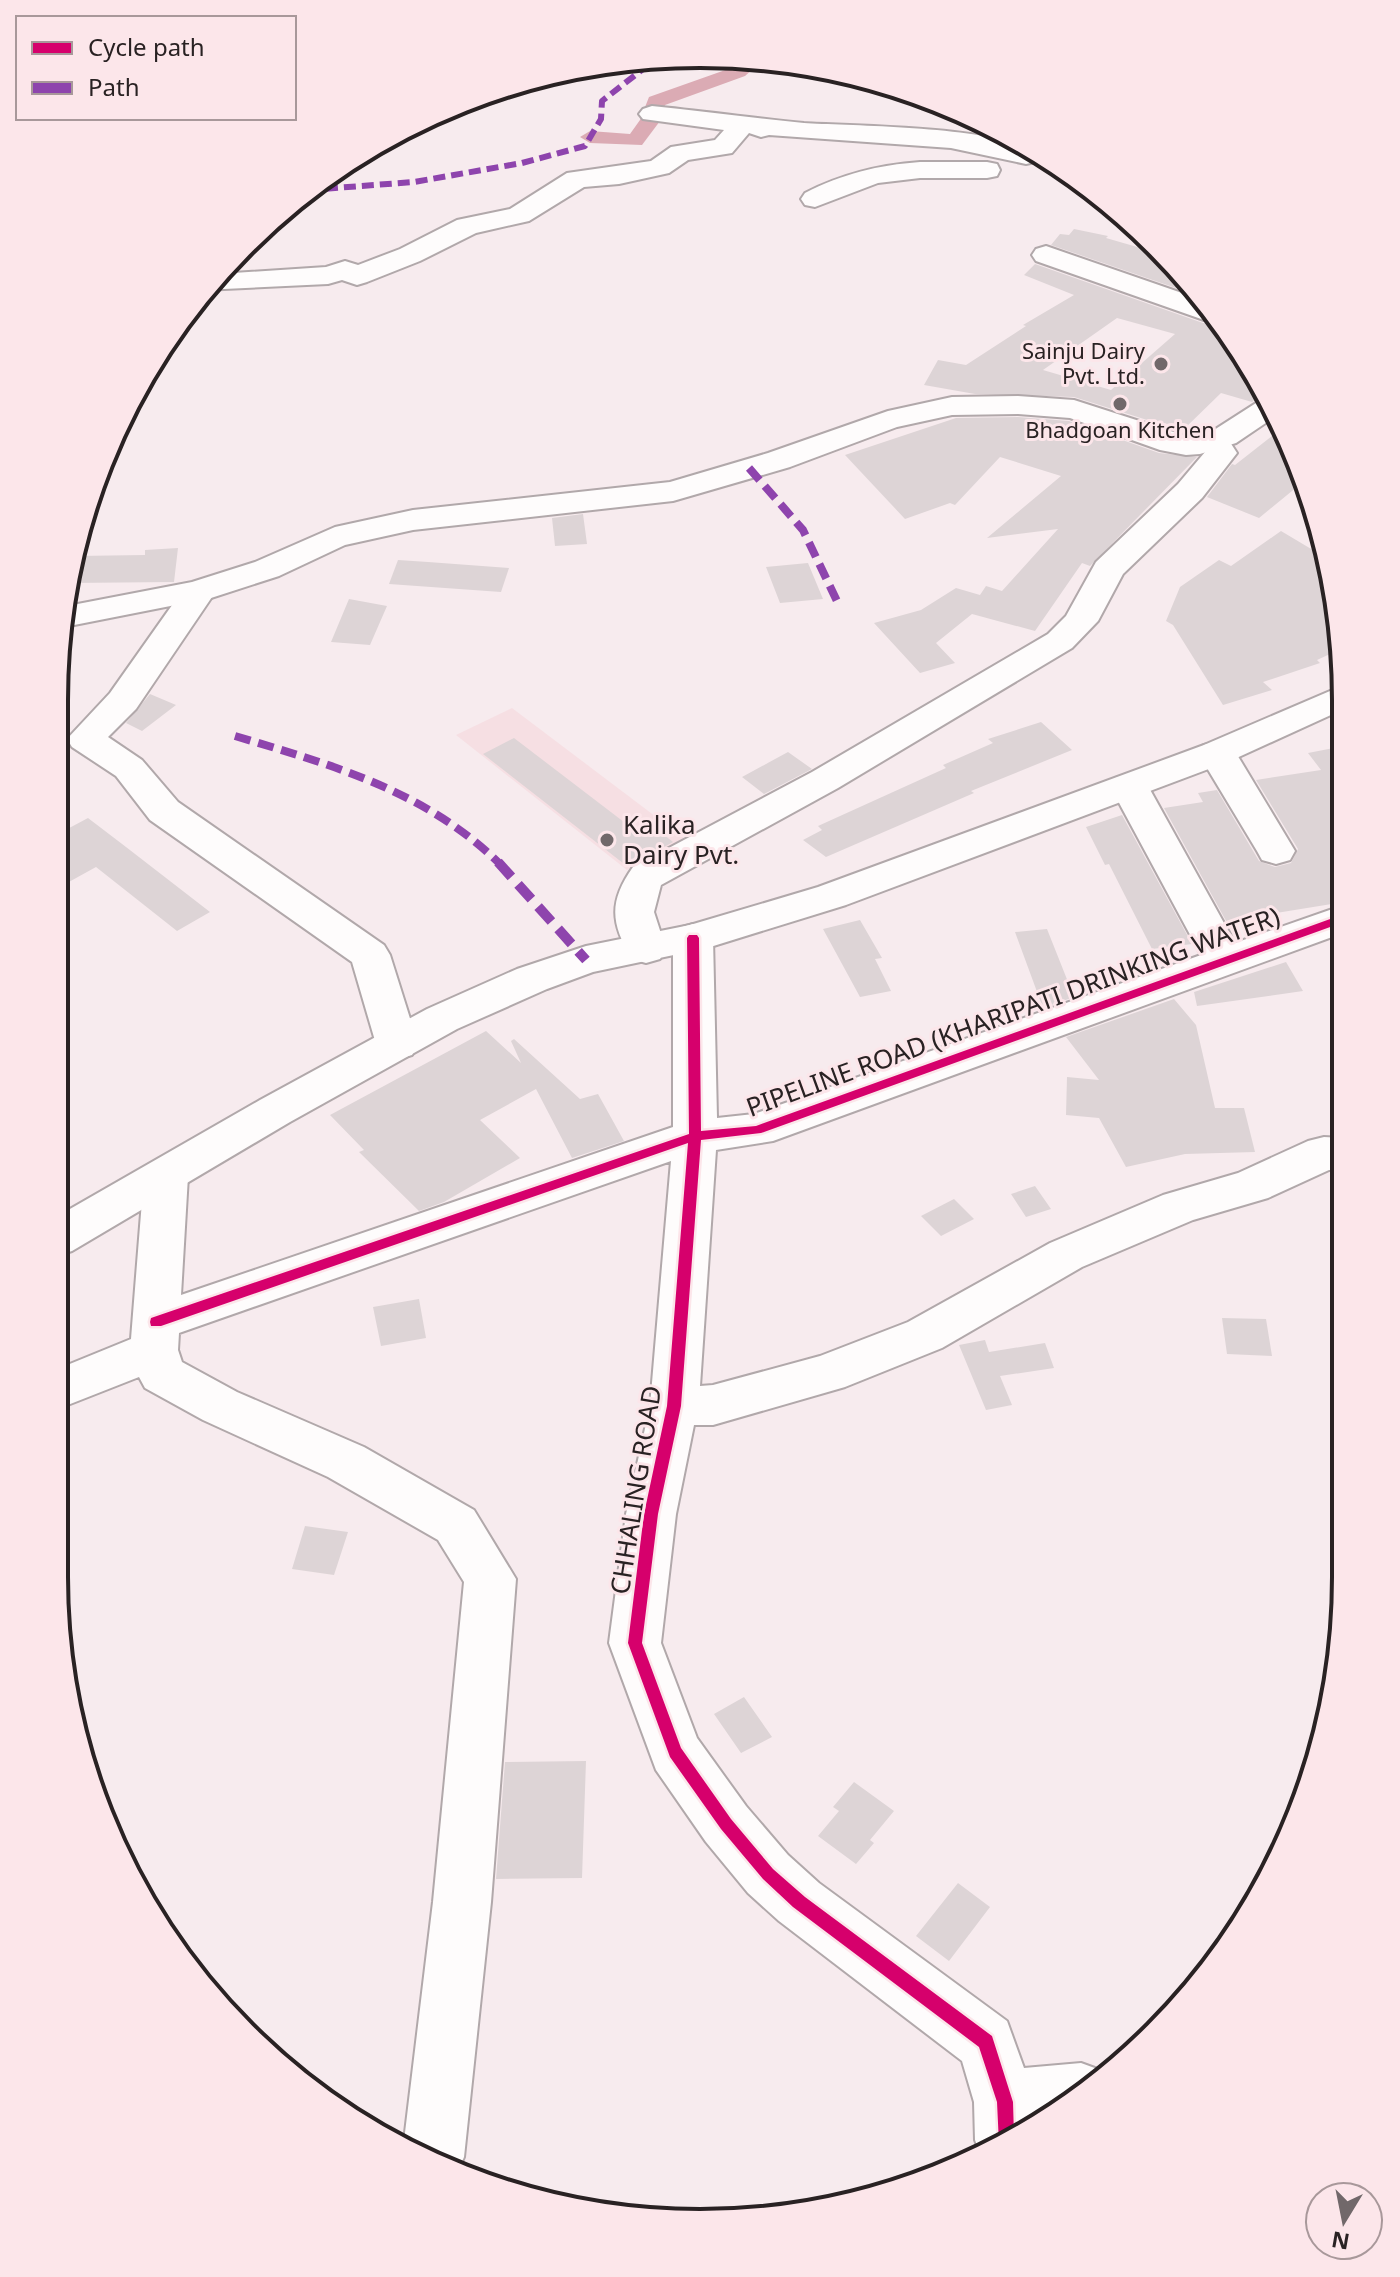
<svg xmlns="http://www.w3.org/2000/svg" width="1400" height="2277" font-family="'Noto Sans',sans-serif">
  <rect width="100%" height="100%" fill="#f7ebee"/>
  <path fill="#f6dfe3" d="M 512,708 L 684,838 L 627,870 L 456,735 Z"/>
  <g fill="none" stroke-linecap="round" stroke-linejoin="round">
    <path fill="#dbabb4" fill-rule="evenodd" d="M 746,56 L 764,59 L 745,76 L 665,105 L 660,121 L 642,145 L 590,143 L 580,137 L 590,131 L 630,134 L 640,120 L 649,97 L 731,68 Z"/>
  </g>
  <path fill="#ddd4d6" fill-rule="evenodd" d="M 1074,229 L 1108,236 L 1106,238 L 1165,255 L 1186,274 L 1202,297 L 1051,245 L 1060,234 L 1069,235 Z
    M 1035,264 L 1203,323 L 1221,324 L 1260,377 L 1266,393 L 1252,402 L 1221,393 L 1182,431 L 1074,397 L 975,394 L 924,385 L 938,360 L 966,365 L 1026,326 L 1023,325 L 1074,295 L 1024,275 ZM 1117,318 L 1175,334 L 1111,390 L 1043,370 Z
    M 1018,417 L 1069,421 L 1159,453 L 1197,457 L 1090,566 L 1082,563 L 1035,631 L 972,614 L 936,643 L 955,663 L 920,673 L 874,623 L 921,610 L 956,588 L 980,595 L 986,586 L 1002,591 L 1058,529 L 987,538 L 1061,476 L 1000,457 L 955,505 L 950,503 L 905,519 L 845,455 L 956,418 Z
    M 1281,429 L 1303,482 L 1259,518 L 1207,497 L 1232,464 L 1235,465 Z
    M 583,514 L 587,544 L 555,546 L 552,518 Z
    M 1281,531 L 1328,559 L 1343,648 L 1317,660 L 1320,663 L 1263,682 L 1272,690 L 1223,705 L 1173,625 L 1166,621 L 1180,587 L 1219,560 L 1231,566 Z
    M 178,548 L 174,582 L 68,583 L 76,556 L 145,555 L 145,550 Z
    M 398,560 L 428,562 L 509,568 L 501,592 L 389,584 Z
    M 808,563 L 823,599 L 780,603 L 766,567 Z
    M 349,599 L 387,606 L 370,645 L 331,642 Z
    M 150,694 L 176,705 L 142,731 L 126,723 Z
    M 1041,722 L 1072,750 L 971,791 L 974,793 L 826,857 L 803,840 L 822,830 L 818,826 L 946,768 L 943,765 L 993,743 L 988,739 Z
    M 514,738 L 637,832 L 650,824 L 673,842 L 628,867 L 483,754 Z
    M 1344,746 L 1344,870 L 1331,872 L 1344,893 L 1344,902 L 1232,920 L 1242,937 L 1236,939 L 1164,808 L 1203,802 L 1198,793 L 1217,790 L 1259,861 L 1275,867 L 1291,863 L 1298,849 L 1256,780 L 1321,770 L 1308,753 Z
    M 788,752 L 812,769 L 764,794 L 742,777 Z
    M 1122,815 L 1192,944 L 1152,949 L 1109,864 L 1105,865 L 1086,827 Z
    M 88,818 L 126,847 L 210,912 L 177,931 L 96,867 L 58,888 L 58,834 Z
    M 860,920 L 882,958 L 875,959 L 891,991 L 860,997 L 823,929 Z
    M 1047,929 L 1074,997 L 1043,1008 L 1015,932 Z
    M 1286,962 L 1303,991 L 1197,1006 L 1194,992 Z
    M 1174,999 L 1196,1025 L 1215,1108 L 1244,1108 L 1255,1152 L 1185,1154 L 1126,1167 L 1099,1118 L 1066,1115 L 1067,1077 L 1099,1080 L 1066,1037 Z
    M 486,1031 L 521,1063 L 511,1041 L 514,1039 L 580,1099 L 598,1094 L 624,1141 L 572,1158 L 536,1089 L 480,1120 L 520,1158 L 444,1202 L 419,1211 L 359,1152 L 364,1150 L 330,1115 Z
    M 1035,1186 L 1051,1209 L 1026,1217 L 1011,1194 Z
    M 954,1199 L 974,1219 L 941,1236 L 921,1216 Z
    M 419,1299 L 426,1338 L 381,1346 L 373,1307 Z
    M 1222,1318 L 1266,1319 L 1272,1356 L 1227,1354 Z
    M 985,1340 L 989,1352 L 1045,1343 L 1054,1368 L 1000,1376 L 1012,1405 L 986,1410 L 959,1345 Z
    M 305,1526 L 348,1532 L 334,1575 L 292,1569 Z
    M 744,1697 L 772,1737 L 741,1753 L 714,1714 Z
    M 586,1761 L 582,1878 L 496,1879 L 505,1762 Z
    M 854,1782 L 894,1811 L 870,1840 L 874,1843 L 856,1864 L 818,1836 L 839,1811 L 833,1807 Z
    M 958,1883 L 990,1907 L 949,1961 L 916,1936 Z"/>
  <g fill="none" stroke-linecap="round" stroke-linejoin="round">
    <g stroke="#b1a8aa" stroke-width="4">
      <path id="minor" d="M 652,106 C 703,111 753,118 804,123 C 849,126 1013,126 1039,156 L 1035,162 L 1026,164 L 951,148 L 769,135 L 761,137 L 749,133 L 732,153 L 688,160 L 669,173 L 660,175 L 619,184 L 584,187 L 529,221 L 476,233 L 420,261 L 367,282 L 357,285 L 342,280 L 328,284 L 203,290 L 218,274 L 326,267 L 345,261 L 358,265 L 400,249 L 457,220 L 510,209 L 567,173 L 651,161 L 671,147 L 715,140 L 724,130 L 643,119 L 639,114 L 643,109 Z
        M 920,162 L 987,162 L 997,164 L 1000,170 L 997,176 L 987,178 L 920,178 L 878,183 L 815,207 L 805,205 L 801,199 L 805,193 C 842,174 878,165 920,162 Z
        M 1046,246 L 1205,301 L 1220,321 L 1204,320 L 1036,261 L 1032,255 L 1036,249 Z
        M 1215,433 L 1226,436 L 1237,453 L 1202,498 L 1123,574 L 1098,621 L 1072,648 L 838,788 L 661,885 L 654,912 L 666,949 L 660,959 L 646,963 L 632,959 C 610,923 609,901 633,867 L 812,772 L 1048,634 L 1066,616 L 1096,562 L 1178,484 L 1205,452 L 1199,443 L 1204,436 Z
        M 199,581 L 211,584 L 216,591 L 136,709 L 108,737 L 142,760 L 178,802 L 384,945 L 390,955 L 418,1044 L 412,1055 L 397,1059 L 382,1055 L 376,1044 L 352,962 L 150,820 L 116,776 L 72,747 L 67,739 L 110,693 L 187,584 Z
        M 1217,742 L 1230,745 L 1236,753 L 1295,851 L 1290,860 L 1276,864 L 1262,860 L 1257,851 L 1198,753 L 1204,745 Z
        M 1129,774 L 1142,778 L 1148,786 L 1235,943 L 1344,905 L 1343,933 L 773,1141 L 716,1150 L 700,1386 L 713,1385 L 820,1356 L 908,1322 L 1050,1243 L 1163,1195 L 1238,1173 L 1308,1141 L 1324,1137 L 1343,1138 L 1343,1170 L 1329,1170 L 1268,1198 L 1193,1220 L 1082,1267 L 942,1348 L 845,1387 L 713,1425 L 694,1425 L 676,1514 L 661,1643 L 697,1738 L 746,1806 L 788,1855 L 819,1883 L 1007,2021 L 1024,2068 L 1081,2063 L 1103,2071 L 1059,2114 L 980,2153 L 975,2140 L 974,2102 L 962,2061 L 779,1921 L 748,1893 L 706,1842 L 656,1770 L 609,1643 L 626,1514 L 650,1406 L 671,1161 L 179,1333 L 178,1350 L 182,1362 L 237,1392 L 364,1447 L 474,1510 L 516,1579 L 491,1902 L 464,2157 L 458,2171 L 404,2141 L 433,1902 L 464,1582 L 438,1540 L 328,1477 L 203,1420 L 145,1388 L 139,1377 L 55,1410 L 55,1370 L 131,1339 L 144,1176 L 150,1164 L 166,1159 L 182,1164 L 188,1176 L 181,1295 L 673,1127 L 673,938 L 679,928 L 693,924 L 707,928 L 713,938 L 717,1118 L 754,1114 L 1201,955 L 1110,786 L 1116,778 Z"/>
    </g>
    <g stroke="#b1a8aa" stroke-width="4">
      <path id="major" d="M 1018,396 L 1074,400 L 1186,436 L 1214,430 L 1267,396 L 1276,416 L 1236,443 L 1200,454 L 1186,455 L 1160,450 L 1070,418 L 1018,414 L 952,415 L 897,427 L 790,467 L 673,501 L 413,530 L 345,545 L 279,576 L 211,598 L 59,628 L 62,607 L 192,582 L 255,562 L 335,527 L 413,510 L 670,482 L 768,453 L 888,411 L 952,397 Z
        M 1344,685 L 1344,709 L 1230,761 L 846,905 L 707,948 L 593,972 L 547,989 L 457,1029 L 290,1122 L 72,1251 L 56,1256 L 56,1217 L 260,1100 L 427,1009 L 517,969 L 586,946 L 690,925 L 818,887 L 1204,745 Z"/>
    </g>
    <use href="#minor" fill="#fefcfc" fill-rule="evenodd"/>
    <use href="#major" fill="#fefcfc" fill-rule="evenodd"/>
    <path stroke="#8e44ad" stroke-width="6" stroke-dasharray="12 6" stroke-linecap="butt" d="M 308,190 L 414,182 L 522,163 L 585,146 L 601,119 L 602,101 L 657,58"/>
    <path stroke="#8e44ad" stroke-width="8" stroke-dasharray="16 8" stroke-linecap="butt" d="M 749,468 L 803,530 L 837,601
      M 235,736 C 332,765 426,791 500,864"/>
    <path stroke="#8e44ad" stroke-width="10" stroke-dasharray="20 10" stroke-linecap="butt" d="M 498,862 L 586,960"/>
    <g stroke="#fce6ea" stroke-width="5">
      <path id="cycleway" d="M 1344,914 L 1344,922 L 761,1133 L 701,1140 L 681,1406 L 658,1514 L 642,1643 L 681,1748 L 731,1819 L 773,1869 L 805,1897 L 992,2036 L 1013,2102 L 1014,2136 L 999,2144 L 997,2102 L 979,2047 L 793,1907 L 763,1879 L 721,1829 L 670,1757 L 628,1643 L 644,1514 L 667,1406 L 688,1143 L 161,1326 L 151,1326 L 150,1322 L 151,1318 L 689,1134 L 687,938 L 689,935 L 697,935 L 699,938 L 701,1131 L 756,1126 Z"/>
    </g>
    <use href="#cycleway" fill="#d6006c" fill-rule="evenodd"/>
  </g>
  <g fill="#71686a" stroke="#fce6ea" stroke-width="3">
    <circle cx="1161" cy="364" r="8"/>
    <circle cx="1120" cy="404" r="8"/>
    <circle cx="607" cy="840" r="8"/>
  </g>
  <g text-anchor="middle" stroke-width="6" stroke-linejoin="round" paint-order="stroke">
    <g font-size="22" fill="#292223" stroke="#fce6ea" text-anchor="end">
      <text x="1145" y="359">Sainju Dairy<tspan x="1145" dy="25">Pvt. Ltd.</tspan></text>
      <text x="1120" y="438" text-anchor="middle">Bhadgoan Kitchen</text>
    </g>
    <g font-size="26" fill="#292223" stroke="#fce6ea" text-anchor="start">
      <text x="623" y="834">Kalika<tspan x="623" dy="30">Dairy Pvt.</tspan></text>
    </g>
    <g font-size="26" fill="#292223" stroke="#fce6ea">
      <text transform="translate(1013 1012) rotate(-20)" y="9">PIPELINE ROAD (KHARIPATI DRINKING WATER)</text>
      <text transform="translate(636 1490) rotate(-81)" y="9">CHHALING ROAD</text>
    </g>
  </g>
  <path d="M0 0H1400V2277H0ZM700 68H700A632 632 0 0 1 1332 700V1577A632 632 0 0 1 700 2209H700A632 632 0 0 1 68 1577V700A632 632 0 0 1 700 68Z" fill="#fce6ea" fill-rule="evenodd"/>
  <path fill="none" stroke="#292223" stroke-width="4" d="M700 68H700A632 632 0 0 1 1332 700V1577A632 632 0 0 1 700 2209H700A632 632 0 0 1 68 1577V700A632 632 0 0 1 700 68Z"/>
  <rect x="16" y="16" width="280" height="104" fill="#fce6ea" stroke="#a8989a" stroke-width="2"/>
  <rect x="32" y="42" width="40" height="12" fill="#d6006c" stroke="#a8989a" stroke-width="2"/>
  <text x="88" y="56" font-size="24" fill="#292223">Cycle path</text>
  <rect x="32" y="82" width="40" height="12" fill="#8e44ad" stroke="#a8989a" stroke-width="2"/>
  <text x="88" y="96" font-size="24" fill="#292223">Path</text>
  <g transform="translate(1344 2221) rotate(190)"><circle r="38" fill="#fce6ea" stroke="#a8989a" stroke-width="2"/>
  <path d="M0-6L14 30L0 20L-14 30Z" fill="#71686a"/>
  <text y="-12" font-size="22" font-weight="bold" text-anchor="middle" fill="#292223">N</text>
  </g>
</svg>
